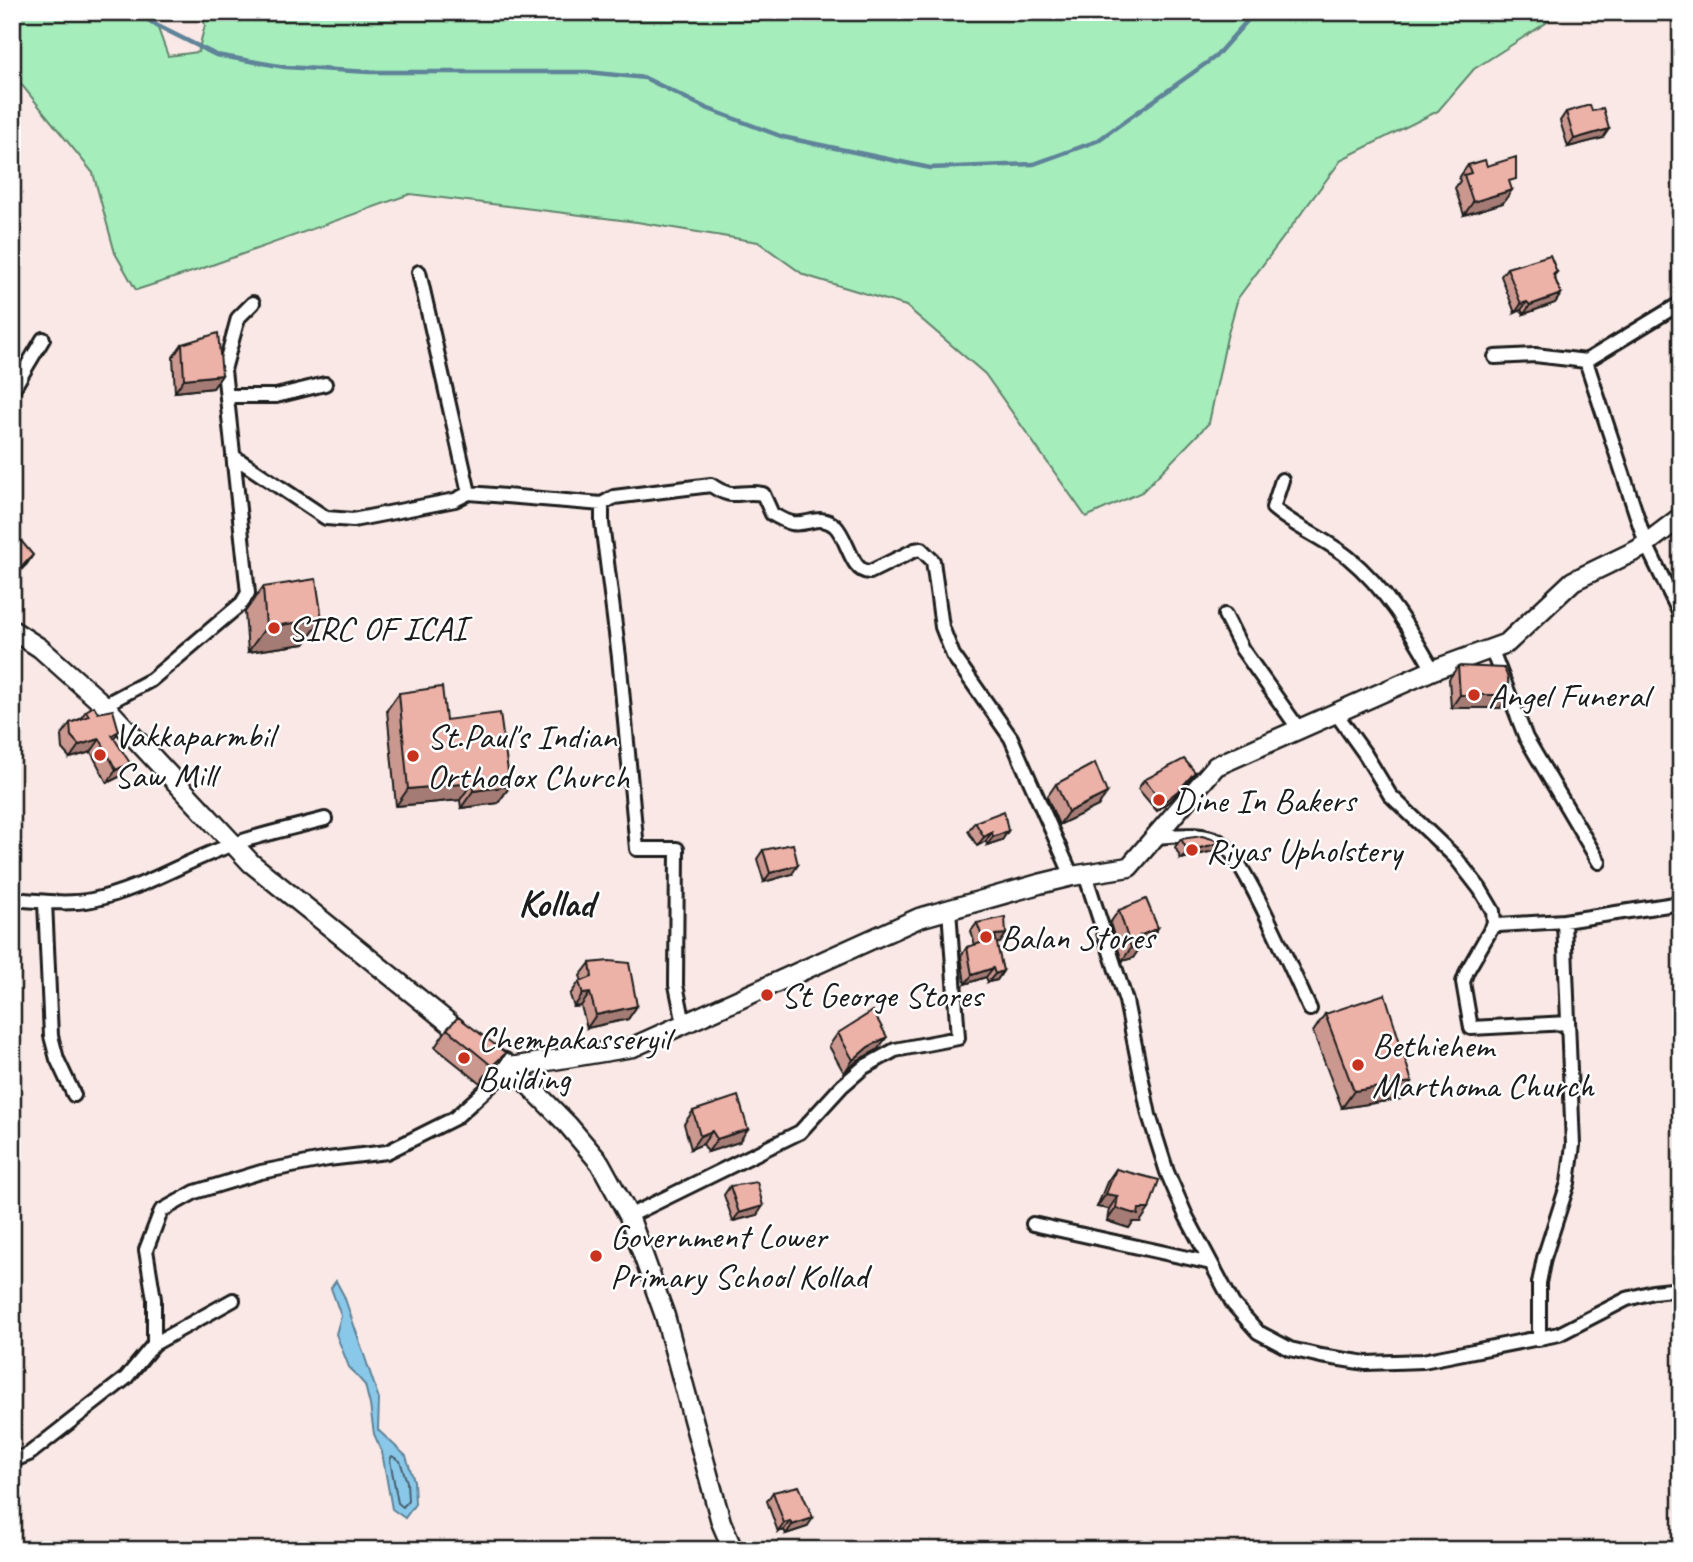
<svg xmlns="http://www.w3.org/2000/svg" width="1693" height="1562" font-family="Caveat,sans-serif">
  <rect width="100%" height="100%" fill="#f9e8e5"/>
  <filter id="ink" filterUnits="userSpaceOnUse"><feTurbulence type="fractalNoise" baseFrequency=".0143" numOctaves="2"/><feDisplacementMap in="SourceGraphic" scale="14" xChannelSelector="R" yChannelSelector="G"/><feConvolveMatrix kernelMatrix="1 2 1 2 8 2 1 2 1" color-interpolation-filters="sRGB"/></filter>
  <g filter="url(#ink)">
    <path fill="#a5edbb" stroke="#60846c" stroke-width="2" d="M 12,12 L 152,12 L 168,56 L 198,52 L 205,25 L 201,12 L 1539,12 L 1549,21 L 1474,69 L 1438,111 L 1342,159 L 1238,298 L 1227,337 L 1209,423 L 1142,492 L 1086,517 L 985,374 L 906,306 L 804,275 L 758,242 L 637,222 L 410,194 L 198,270 L 136,290 L 115,253 L 93,173 L 12,73 Z"/>
    <path fill="#8ac8ea" stroke="#5e8398" stroke-width="2" d="M 336,1281 L 344,1296 L 379,1399 L 378,1430 L 406,1456 L 414,1481 L 415,1504 L 405,1518 L 392,1509 L 382,1452 L 374,1434 L 370,1405 L 365,1385 L 349,1367 L 336,1334 L 341,1316 L 331,1288 Z"/>
    <g fill="none" stroke-linecap="round" stroke-linejoin="round">
      <path stroke="#48616e" stroke-width="2" d="M 392,1456 L 400,1461 L 407,1482 L 408,1501 L 403,1507 L 398,1503 L 390,1460 Z"/>
      <path stroke="#5e8398" stroke-width="4.5" d="M 137,12 L 154,24 L 216,55 L 285,67 L 369,72 L 588,72 L 645,78 L 706,108 L 783,137 L 930,168 L 1034,164 L 1097,141 L 1215,57 L 1255,12"/>
      <g stroke="#1c1c1c" stroke-width="18">
        <path id="minor" d="M 419,272 L 469,493
          M 1495,357 L 1535,355 L 1586,361 L 1681,303
          M 1586,361 L 1646,544 L 1681,616
          M 12,391 L 43,339
          M 227,396 L 276,396 L 325,384
          M 233,456 L 326,518 L 353,520 L 455,500 L 469,493 L 602,504
          M 1282,480 L 1273,508 C 1296,528 1326,539 1349,558 C 1385,588 1410,629 1433,670
          M 1225,615 L 1242,649 L 1298,728
          M 1491,648 L 1526,738 L 1599,862
          M 104,705 L 151,680 L 242,603 L 248,593 L 224,370 L 238,318 L 253,303
          M 1335,712 L 1365,754 L 1390,795 L 1456,858 L 1480,889 L 1493,911 L 1494,924 L 1467,971 L 1463,982 L 1471,1028 L 1568,1023
          M 1154,837 C 1175,836 1203,831 1222,843 C 1243,856 1296,980 1310,1009
          M 1085,874 L 1126,1001 L 1149,1115 L 1167,1172 L 1186,1216 L 1233,1304 L 1258,1332 L 1290,1349 L 1321,1356 L 1366,1363 L 1423,1361 L 1559,1334 L 1627,1299 L 1653,1292 L 1681,1289
          M 12,899 C 39,901 66,905 92,900 C 144,889 188,859 237,843 C 266,833 296,827 325,819
          M 45,902 L 51,1036 L 57,1059 L 74,1095
          M 1494,924 L 1499,925 L 1564,921 L 1681,903
          M 684,1024 L 676,985 L 677,849 L 637,849 L 619,657 L 602,523 L 602,504 L 614,497 L 711,485 C 735,502 739,489 763,494 L 772,514 C 778,517 786,522 792,523 C 808,526 820,513 835,526 C 848,538 851,573 870,572 L 915,550 L 921,549 L 933,561 L 942,627 L 953,655 L 1011,738 L 1072,876
          M 629,1216 L 800,1132 L 842,1086 L 864,1067 L 895,1050 L 958,1038 L 949,909
          M 1033,1224 L 1211,1263
          M 1539,1339 L 1539,1283 L 1544,1258 L 1568,1183 L 1573,1145 L 1564,921
          M 154,1344 L 233,1300
          M 12,1461 L 29,1454 L 126,1378 L 154,1344 L 154,1299 L 146,1250 L 161,1211 L 195,1192 L 261,1172 L 328,1159 L 387,1152 L 455,1118 L 511,1067"/>
      </g>
      <g stroke="#1c1c1c" stroke-width="23">
        <path id="secondary" d="M 12,630 L 40,648 L 104,705 L 251,863 L 469,1039
          M 504,1062 L 511,1067 L 568,1125 L 600,1163 L 629,1216 L 665,1316 L 721,1522 L 733,1550
          M 511,1067 L 633,1047 L 919,918 L 1039,884 L 1072,876 L 1129,867 L 1216,766 L 1433,670 L 1507,643 L 1573,581 L 1639,549 L 1681,517"/>
      </g>
      <use href="#minor" stroke="#fff" stroke-width="12"/>
      <use href="#secondary" stroke="#fff" stroke-width="18"/>
    </g>
    <path fill="#cb9890" stroke="#1c1c1c" stroke-width="2" d="M 1592,111 L 1603,138 L 1568,147 L 1560,121 L 1566,112 Z
      M 1468,165 L 1487,166 L 1510,186 L 1503,203 L 1464,215 L 1455,188 L 1460,181 L 1459,178 Z
      M 1507,268 L 1557,272 L 1554,276 L 1561,294 L 1555,303 L 1524,314 L 1521,310 L 1515,313 L 1501,276 Z
      M 182,344 L 222,375 L 213,388 L 175,392 L 173,357 Z
      M 263,587 L 322,619 L 304,644 L 248,652 L 245,612 Z
      M 1458,666 L 1500,708 L 1451,708 L 1449,679 Z
      M 399,693 L 446,720 L 510,786 L 498,803 L 461,808 L 460,800 L 396,806 L 387,710 Z
      M 86,711 L 98,713 L 119,731 L 114,738 L 121,776 L 107,783 L 91,752 L 70,758 L 62,749 L 61,736 L 70,723 L 80,719 Z
      M 1195,772 L 1173,798 L 1157,811 L 1138,789 L 1144,780 Z
      M 1056,784 L 1098,806 L 1059,825 L 1047,797 Z
      M 975,822 L 1008,831 L 1002,840 L 987,845 L 986,841 L 977,846 L 968,831 Z
      M 1181,839 L 1217,850 L 1181,859 L 1175,847 Z
      M 763,850 L 792,874 L 764,882 L 757,859 Z
      M 1119,910 L 1149,941 L 1142,944 L 1133,958 L 1122,961 L 1110,923 Z
      M 977,923 L 1006,934 L 1000,943 L 996,943 L 1003,971 L 997,980 L 988,982 L 986,977 L 965,984 L 961,956 L 967,947 L 975,945 L 971,931 Z
      M 590,963 L 637,1006 L 628,1019 L 587,1028 L 581,1006 L 574,1007 L 570,995 L 579,982 L 582,981 L 580,976 Z
      M 1325,1014 L 1400,1099 L 1342,1108 L 1313,1032 Z
      M 447,1029 L 506,1053 L 494,1070 L 480,1083 L 435,1047 Z
      M 838,1033 L 877,1050 L 858,1060 L 844,1073 L 829,1046 Z
      M 693,1111 L 739,1142 L 708,1152 L 703,1144 L 691,1149 L 684,1124 Z
      M 1116,1169 L 1140,1222 L 1133,1222 L 1129,1228 L 1107,1221 L 1109,1209 L 1097,1207 L 1107,1182 Z
      M 730,1186 L 757,1215 L 733,1221 L 724,1195 Z
      M 773,1492 L 807,1527 L 786,1534 L 784,1530 L 778,1532 L 767,1501 Z"/>
    <path fill="#a57c75" stroke="#1c1c1c" stroke-width="2" d="M 1609,129 L 1603,138 L 1568,147 L 1574,139 Z
      M 1512,190 L 1503,203 L 1464,215 L 1473,202 Z
      M 1561,294 L 1555,303 L 1524,314 L 1530,305 Z
      M 1527,302 L 1521,310 L 1515,313 L 1521,304 Z
      M 222,375 L 213,388 L 175,392 L 184,379 Z
      M 33,555 L 27,564 L 12,579 L 14,575 Z
      M 322,619 L 304,644 L 248,652 L 266,627 Z
      M 1460,695 L 1509,695 L 1500,708 L 1451,708 Z
      M 100,739 L 91,752 L 70,758 L 79,745 Z
      M 130,763 L 121,776 L 107,783 L 116,770 Z
      M 1195,772 L 1173,798 L 1157,811 L 1164,802 Z
      M 472,783 L 460,800 L 396,806 L 408,789 Z
      M 510,786 L 498,803 L 461,808 L 473,791 Z
      M 1107,793 L 1098,806 L 1059,825 L 1068,812 Z
      M 1008,831 L 1002,840 L 987,845 L 993,837 Z
      M 992,832 L 986,841 L 977,846 L 984,837 Z
      M 1223,842 L 1217,850 L 1181,859 L 1188,851 Z
      M 798,865 L 792,874 L 764,882 L 770,873 Z
      M 1158,928 L 1149,941 L 1130,949 L 1139,936 Z
      M 1006,934 L 1000,943 L 989,944 L 995,935 Z
      M 1142,945 L 1133,958 L 1122,961 L 1131,948 Z
      M 993,968 L 986,977 L 965,984 L 972,975 Z
      M 1003,971 L 997,980 L 988,982 L 995,974 Z
      M 590,993 L 581,1006 L 574,1007 L 583,994 Z
      M 637,1006 L 628,1019 L 587,1028 L 596,1015 Z
      M 887,1037 L 877,1050 L 858,1060 L 844,1073 L 853,1060 L 868,1047 Z
      M 506,1053 L 494,1070 L 480,1083 L 492,1066 Z
      M 1412,1082 L 1400,1099 L 1342,1108 L 1354,1091 Z
      M 748,1129 L 739,1142 L 708,1152 L 717,1139 Z
      M 712,1131 L 703,1144 L 691,1149 L 700,1136 Z
      M 1106,1194 L 1118,1196 L 1109,1209 L 1097,1207 Z
      M 763,1206 L 757,1215 L 733,1221 L 739,1213 Z
      M 1116,1208 L 1139,1209 L 1149,1209 L 1140,1222 L 1133,1222 L 1129,1228 L 1107,1221 Z
      M 813,1518 L 807,1527 L 786,1534 L 792,1525 Z
      M 790,1521 L 784,1530 L 778,1532 L 784,1523 Z"/>
    <path fill="#ecb1a7" stroke="#1c1c1c" stroke-width="2" d="M 1590,105 L 1592,111 L 1603,108 L 1609,129 L 1574,139 L 1566,112 Z
      M 1516,157 L 1516,179 L 1509,181 L 1512,190 L 1473,202 L 1464,175 L 1471,173 L 1468,165 L 1485,160 L 1487,166 Z
      M 1550,255 L 1557,272 L 1553,274 L 1561,294 L 1530,305 L 1527,302 L 1521,304 L 1507,268 Z
      M 218,333 L 222,375 L 184,379 L 182,344 Z
      M 12,530 L 33,555 L 14,575 L 12,573 Z
      M 316,579 L 322,619 L 266,627 L 263,587 Z
      M 1458,666 L 1504,668 L 1508,678 L 1509,695 L 1460,695 Z
      M 442,687 L 446,720 L 500,713 L 510,786 L 473,791 L 472,783 L 408,789 L 399,693 Z
      M 94,706 L 98,713 L 113,710 L 119,731 L 112,735 L 130,763 L 116,770 L 100,739 L 79,745 L 71,736 L 70,723 L 89,716 L 86,711 Z
      M 1184,759 L 1195,772 L 1179,790 L 1164,802 L 1144,780 Z
      M 1095,763 L 1107,793 L 1068,812 L 1056,784 Z
      M 1004,811 L 1008,831 L 993,837 L 992,832 L 984,837 L 975,822 Z
      M 1202,836 L 1223,842 L 1188,851 L 1181,839 Z
      M 793,844 L 798,865 L 770,873 L 763,850 Z
      M 1146,899 L 1158,928 L 1139,936 L 1142,945 L 1131,948 L 1119,910 Z
      M 1005,917 L 1006,934 L 995,935 L 1003,971 L 995,974 L 993,968 L 972,975 L 967,947 L 984,942 L 977,923 Z
      M 609,961 L 629,963 L 637,1006 L 596,1015 L 590,993 L 583,994 L 579,982 L 592,977 L 590,963 Z
      M 1385,994 L 1412,1082 L 1354,1091 L 1325,1014 Z
      M 873,1011 L 887,1037 L 868,1047 L 853,1060 L 838,1033 Z
      M 458,1017 L 506,1053 L 492,1066 L 447,1029 Z
      M 738,1096 L 748,1129 L 717,1139 L 712,1131 L 700,1136 L 693,1111 Z
      M 1116,1169 L 1159,1180 L 1149,1209 L 1139,1209 L 1138,1215 L 1116,1208 L 1118,1196 L 1106,1194 Z
      M 757,1182 L 763,1206 L 739,1213 L 730,1186 Z
      M 799,1486 L 813,1518 L 792,1525 L 790,1521 L 784,1523 L 773,1492 Z"/>
  </g>
  <g fill="#c8321e" stroke="#fff" stroke-width="2.5">
    <circle cx="274" cy="628" r="7"/>
    <circle cx="1474" cy="695" r="7"/>
    <circle cx="100" cy="755" r="7"/>
    <circle cx="413" cy="756" r="7"/>
    <circle cx="1159" cy="800" r="7"/>
    <circle cx="1192" cy="850" r="7"/>
    <circle cx="986" cy="937" r="7"/>
    <circle cx="767" cy="995" r="7"/>
    <circle cx="464" cy="1058" r="7"/>
    <circle cx="1358" cy="1065" r="7"/>
    <circle cx="596" cy="1256" r="7"/>
  </g>
  <g text-anchor="middle" stroke-width="5" stroke-linejoin="round" paint-order="stroke">
    <g font-size="35" fill="#1c1c1c" stroke="#fff" text-anchor="start">
      <text x="288" y="640">SIRC OF ICAI</text>
      <text x="1488" y="707">Angel Funeral</text>
      <text x="114" y="747">Vakkaparmbil<tspan x="114" dy="40">Saw Mill</tspan></text>
      <text x="427" y="748">St.Paul's Indian<tspan x="427" dy="40">Orthodox Church</tspan></text>
      <text x="1173" y="812">Dine In Bakers</text>
      <text x="1206" y="862">Riyas Upholstery</text>
      <text x="1000" y="949">Balan Stores</text>
      <text x="781" y="1007">St George Stores</text>
      <text x="478" y="1050">Chempakasseryil<tspan x="478" dy="40">Building</tspan></text>
      <text x="1372" y="1057">Bethiehem<tspan x="1372" dy="40">Marthoma Church</tspan></text>
      <text x="610" y="1248">Government Lower<tspan x="610" dy="40">Primary School Kollad</tspan></text>
    </g>
    <g font-size="38" font-weight="bold" fill="#1c1c1c" stroke="#fff">
      <text x="556" y="916">Kollad</text>
    </g>
  </g>
  <rect width="1693" height="1562" fill="none" stroke="#fff" stroke-width="42"/>
  <rect x="21" y="21" width="1651" height="1520" fill="none" stroke="#1c1c1c" stroke-width="2.5" filter="url(#ink)"/>
</svg>
